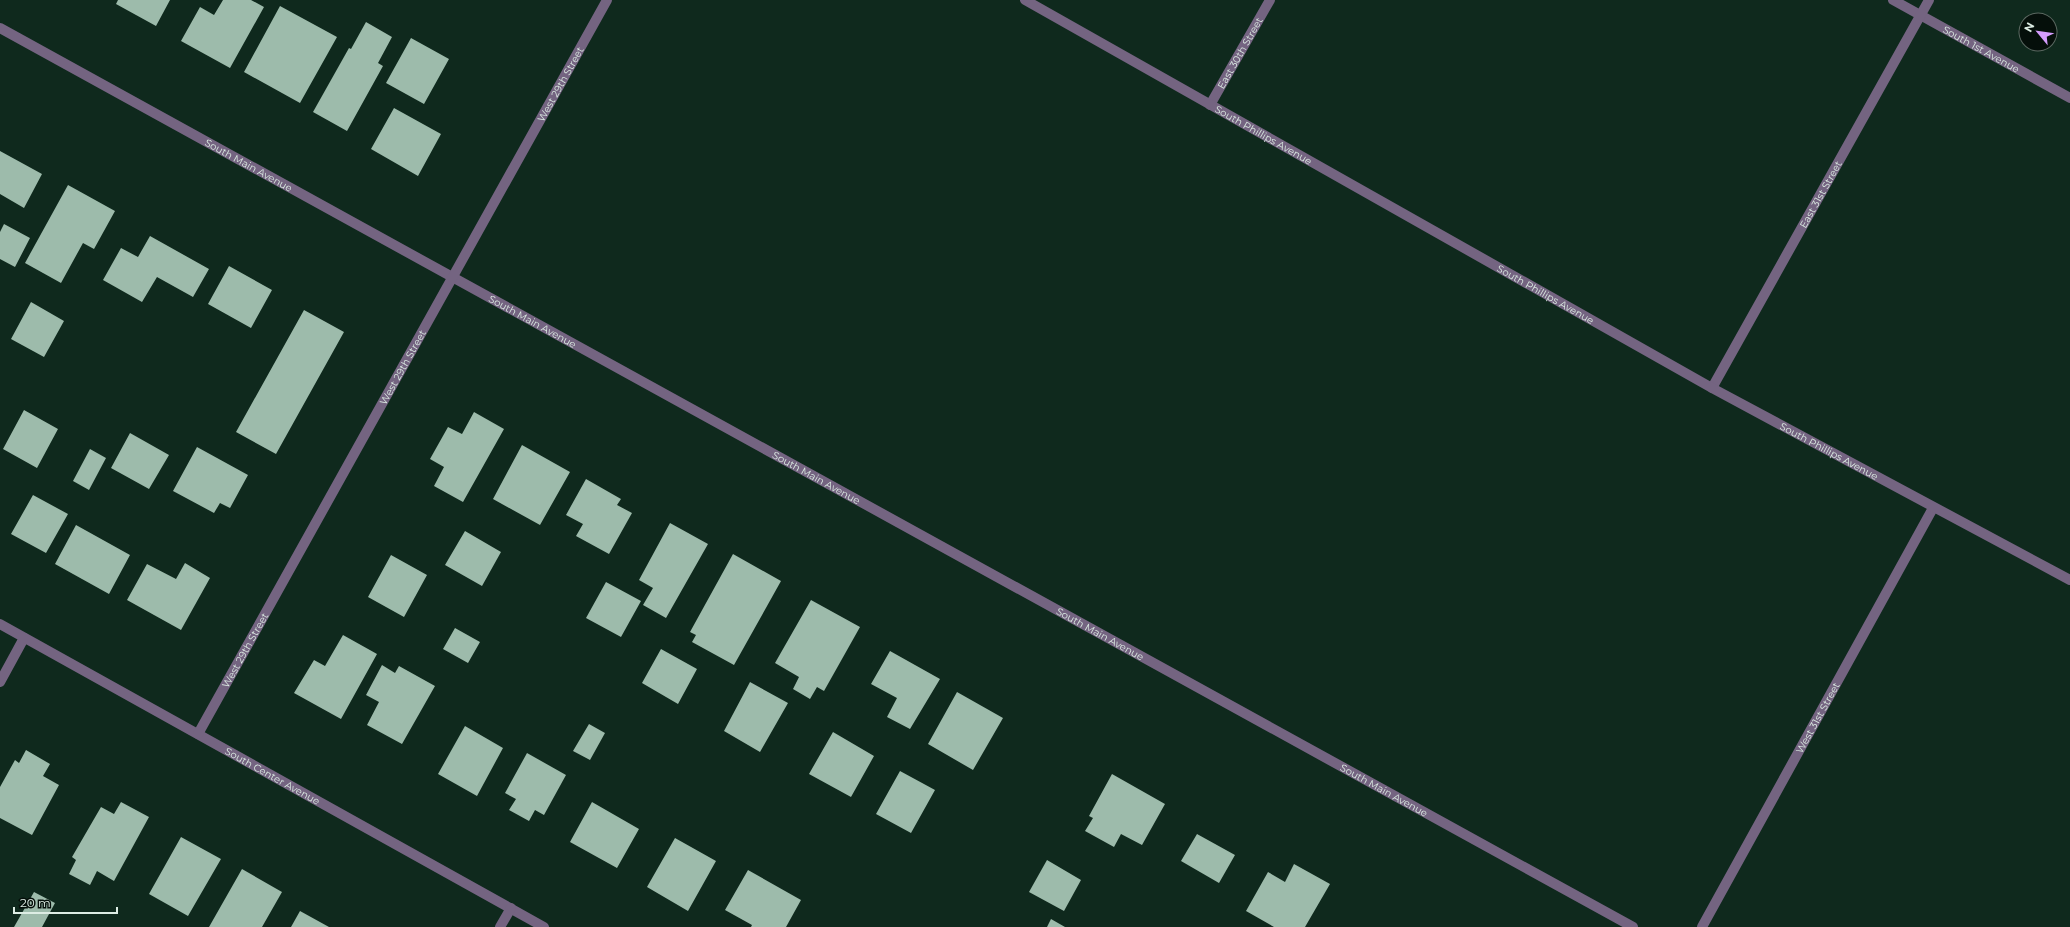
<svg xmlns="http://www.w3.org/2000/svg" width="2070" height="927" font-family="Montserrat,sans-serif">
  <rect width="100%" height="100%" fill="#0f291d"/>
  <path fill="#9dbbab" d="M 118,0 L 170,0 L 156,26 L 116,4 Z
    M 223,0 L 251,0 L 264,7 L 230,68 L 181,41 L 200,7 L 214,15 Z
    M 280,6 L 337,37 L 300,103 L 244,72 Z
    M 366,22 L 392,37 L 378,63 L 383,66 L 347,131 L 313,112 L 349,48 L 351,49 Z
    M 411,38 L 449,59 L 424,104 L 386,83 Z
    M 394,108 L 441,134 L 418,176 L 371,149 Z
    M 0,151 L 42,174 L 24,208 L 0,194 Z
    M 68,185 L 115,211 L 94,249 L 83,243 L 61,283 L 25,263 Z
    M 4,224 L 30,238 L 15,267 L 0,259 L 0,232 Z
    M 150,236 L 209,269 L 193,297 L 157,277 L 142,302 L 103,280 L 121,248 L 138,257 Z
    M 229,266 L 272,290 L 251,328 L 208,304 Z
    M 31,302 L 64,321 L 44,357 L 11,339 Z
    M 304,310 L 344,332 L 276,454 L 236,432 Z
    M 24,410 L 58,429 L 37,468 L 3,449 Z
    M 474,412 L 504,429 L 463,502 L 434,486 L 444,467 L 430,459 L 448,427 L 462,434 Z
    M 130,433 L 169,455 L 149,489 L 111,468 Z
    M 522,445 L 570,472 L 540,525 L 493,499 Z
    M 197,447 L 248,475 L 230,508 L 220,503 L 214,513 L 173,491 Z
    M 90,449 L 106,458 L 89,490 L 73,481 Z
    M 586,479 L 621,499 L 617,505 L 632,513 L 609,554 L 576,536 L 583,524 L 566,515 Z
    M 33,495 L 68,514 L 46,553 L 11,534 Z
    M 670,523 L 708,544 L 666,618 L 643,605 L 653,588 L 639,580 Z
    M 76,525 L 130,555 L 109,594 L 55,564 Z
    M 465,531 L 501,552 L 482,586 L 445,565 Z
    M 733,554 L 781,581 L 734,665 L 692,642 L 696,635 L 690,632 Z
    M 391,555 L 427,575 L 404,617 L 368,597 Z
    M 185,563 L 210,578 L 181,630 L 127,600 L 147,564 L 176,579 Z
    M 606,582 L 641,601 L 621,637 L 586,618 Z
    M 811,600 L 860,627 L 824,691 L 817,687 L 810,699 L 793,689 L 799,677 L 775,663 Z
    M 455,628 L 480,642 L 468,663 L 443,649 Z
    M 343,635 L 377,654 L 341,719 L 294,693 L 314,660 L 325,666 Z
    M 661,649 L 697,669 L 678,704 L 642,683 Z
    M 890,651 L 940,679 L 910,729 L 887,717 L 897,698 L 871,684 Z
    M 382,665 L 395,673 L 399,666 L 435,686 L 402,744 L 367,725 L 379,702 L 366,695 Z
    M 750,682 L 788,703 L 760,752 L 724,731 Z
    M 957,692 L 1003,718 L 973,770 L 928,744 Z
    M 589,724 L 605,733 L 590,760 L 573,751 Z
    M 465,726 L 503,748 L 477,796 L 438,774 Z
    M 833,732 L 874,756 L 851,797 L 809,774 Z
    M 26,750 L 50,764 L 43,776 L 59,785 L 32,835 L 0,818 L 0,787 L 15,760 L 19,763 Z
    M 527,753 L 566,775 L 544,815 L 535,810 L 529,821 L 509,810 L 516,799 L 505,793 Z
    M 900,771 L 935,790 L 911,833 L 876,814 Z
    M 1112,774 L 1165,804 L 1142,845 L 1121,834 L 1114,847 L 1085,831 L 1093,818 L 1089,816 Z
    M 121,802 L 149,817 L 114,881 L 97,871 L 90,885 L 69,874 L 76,860 L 72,857 L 101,807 L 114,814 Z
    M 592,802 L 639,829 L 617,868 L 570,842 Z
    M 1197,834 L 1235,855 L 1219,883 L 1181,861 Z
    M 181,837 L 221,859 L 188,916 L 149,894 Z
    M 675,838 L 716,861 L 688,911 L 647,887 Z
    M 1047,860 L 1081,880 L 1064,911 L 1029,892 Z
    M 1294,864 L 1330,884 L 1305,927 L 1274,927 L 1246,911 L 1268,872 L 1285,882 Z
    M 242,869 L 282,892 L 262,927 L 209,927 Z
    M 748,870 L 801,900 L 786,927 L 751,927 L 752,925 L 725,910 Z
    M 34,892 L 55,903 L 42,927 L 14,927 Z
    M 300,911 L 329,927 L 291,927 Z
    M 1051,919 L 1065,927 L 1047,927 Z"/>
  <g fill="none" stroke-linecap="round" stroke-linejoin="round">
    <path stroke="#746481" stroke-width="10" d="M 0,682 L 24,638"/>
    <g stroke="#746481" stroke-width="10">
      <path id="s1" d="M 1893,0 L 2070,98"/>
      <path id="s2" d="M 0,28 L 1633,927"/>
      <path id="s3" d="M 1210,105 L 1270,0"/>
      <path id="s4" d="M 1712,388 L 1929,0"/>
      <path id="s5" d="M 0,624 L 544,927"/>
      <path id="s6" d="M 198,734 L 607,0"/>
      <path d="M 500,927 L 511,908"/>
      <path id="s7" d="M 1702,927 L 1933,508"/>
    </g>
    <path stroke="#746481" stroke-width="10" id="s8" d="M 1025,0 L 1712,388 L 2070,580"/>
  </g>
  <g text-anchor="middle" stroke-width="4" stroke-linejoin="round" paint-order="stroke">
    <g font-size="10" fill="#ddede4" stroke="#050f0a">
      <text dy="4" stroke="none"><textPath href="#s1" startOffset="101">South 1st Avenue</textPath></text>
      <text dy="4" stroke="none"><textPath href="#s3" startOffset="60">East 30th Street</textPath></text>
      <text dy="4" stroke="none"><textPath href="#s6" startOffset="744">West 29th Street</textPath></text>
      <text dy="4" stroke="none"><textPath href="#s8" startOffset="274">South Phillips Avenue</textPath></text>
      <text dy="4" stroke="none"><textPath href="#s2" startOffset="284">South Main Avenue</textPath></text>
      <text dy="4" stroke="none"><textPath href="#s4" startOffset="222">East 31st Street</textPath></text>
      <text dy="4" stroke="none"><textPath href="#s8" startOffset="598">South Phillips Avenue</textPath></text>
      <text dy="4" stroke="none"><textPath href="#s2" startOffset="608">South Main Avenue</textPath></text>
      <text dy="4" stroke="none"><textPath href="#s6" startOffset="420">West 29th Street</textPath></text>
      <text dy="4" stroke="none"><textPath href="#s8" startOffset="922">South Phillips Avenue</textPath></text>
      <text dy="4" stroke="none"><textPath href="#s2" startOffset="932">South Main Avenue</textPath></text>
      <text dy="4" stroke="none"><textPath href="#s2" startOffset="1256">South Main Avenue</textPath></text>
      <text dy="4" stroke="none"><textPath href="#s6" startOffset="96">West 29th Street</textPath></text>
      <text dy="4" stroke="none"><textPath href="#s7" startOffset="239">West 31st Street</textPath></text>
      <text dy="4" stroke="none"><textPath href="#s5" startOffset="312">South Center Avenue</textPath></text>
      <text dy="4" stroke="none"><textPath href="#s2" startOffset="1580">South Main Avenue</textPath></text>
    </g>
  </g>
  <g transform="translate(2038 32) rotate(299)"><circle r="19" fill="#050f0a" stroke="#5b6861"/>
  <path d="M0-3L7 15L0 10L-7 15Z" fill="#d49cfc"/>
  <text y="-6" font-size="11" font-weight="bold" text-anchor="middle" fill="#ddede4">N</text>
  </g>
  <path d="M14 907v6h103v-6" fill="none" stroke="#ddede4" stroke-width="2"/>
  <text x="20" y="907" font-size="12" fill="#ddede4" stroke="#050f0a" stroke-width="3" paint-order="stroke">20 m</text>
</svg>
